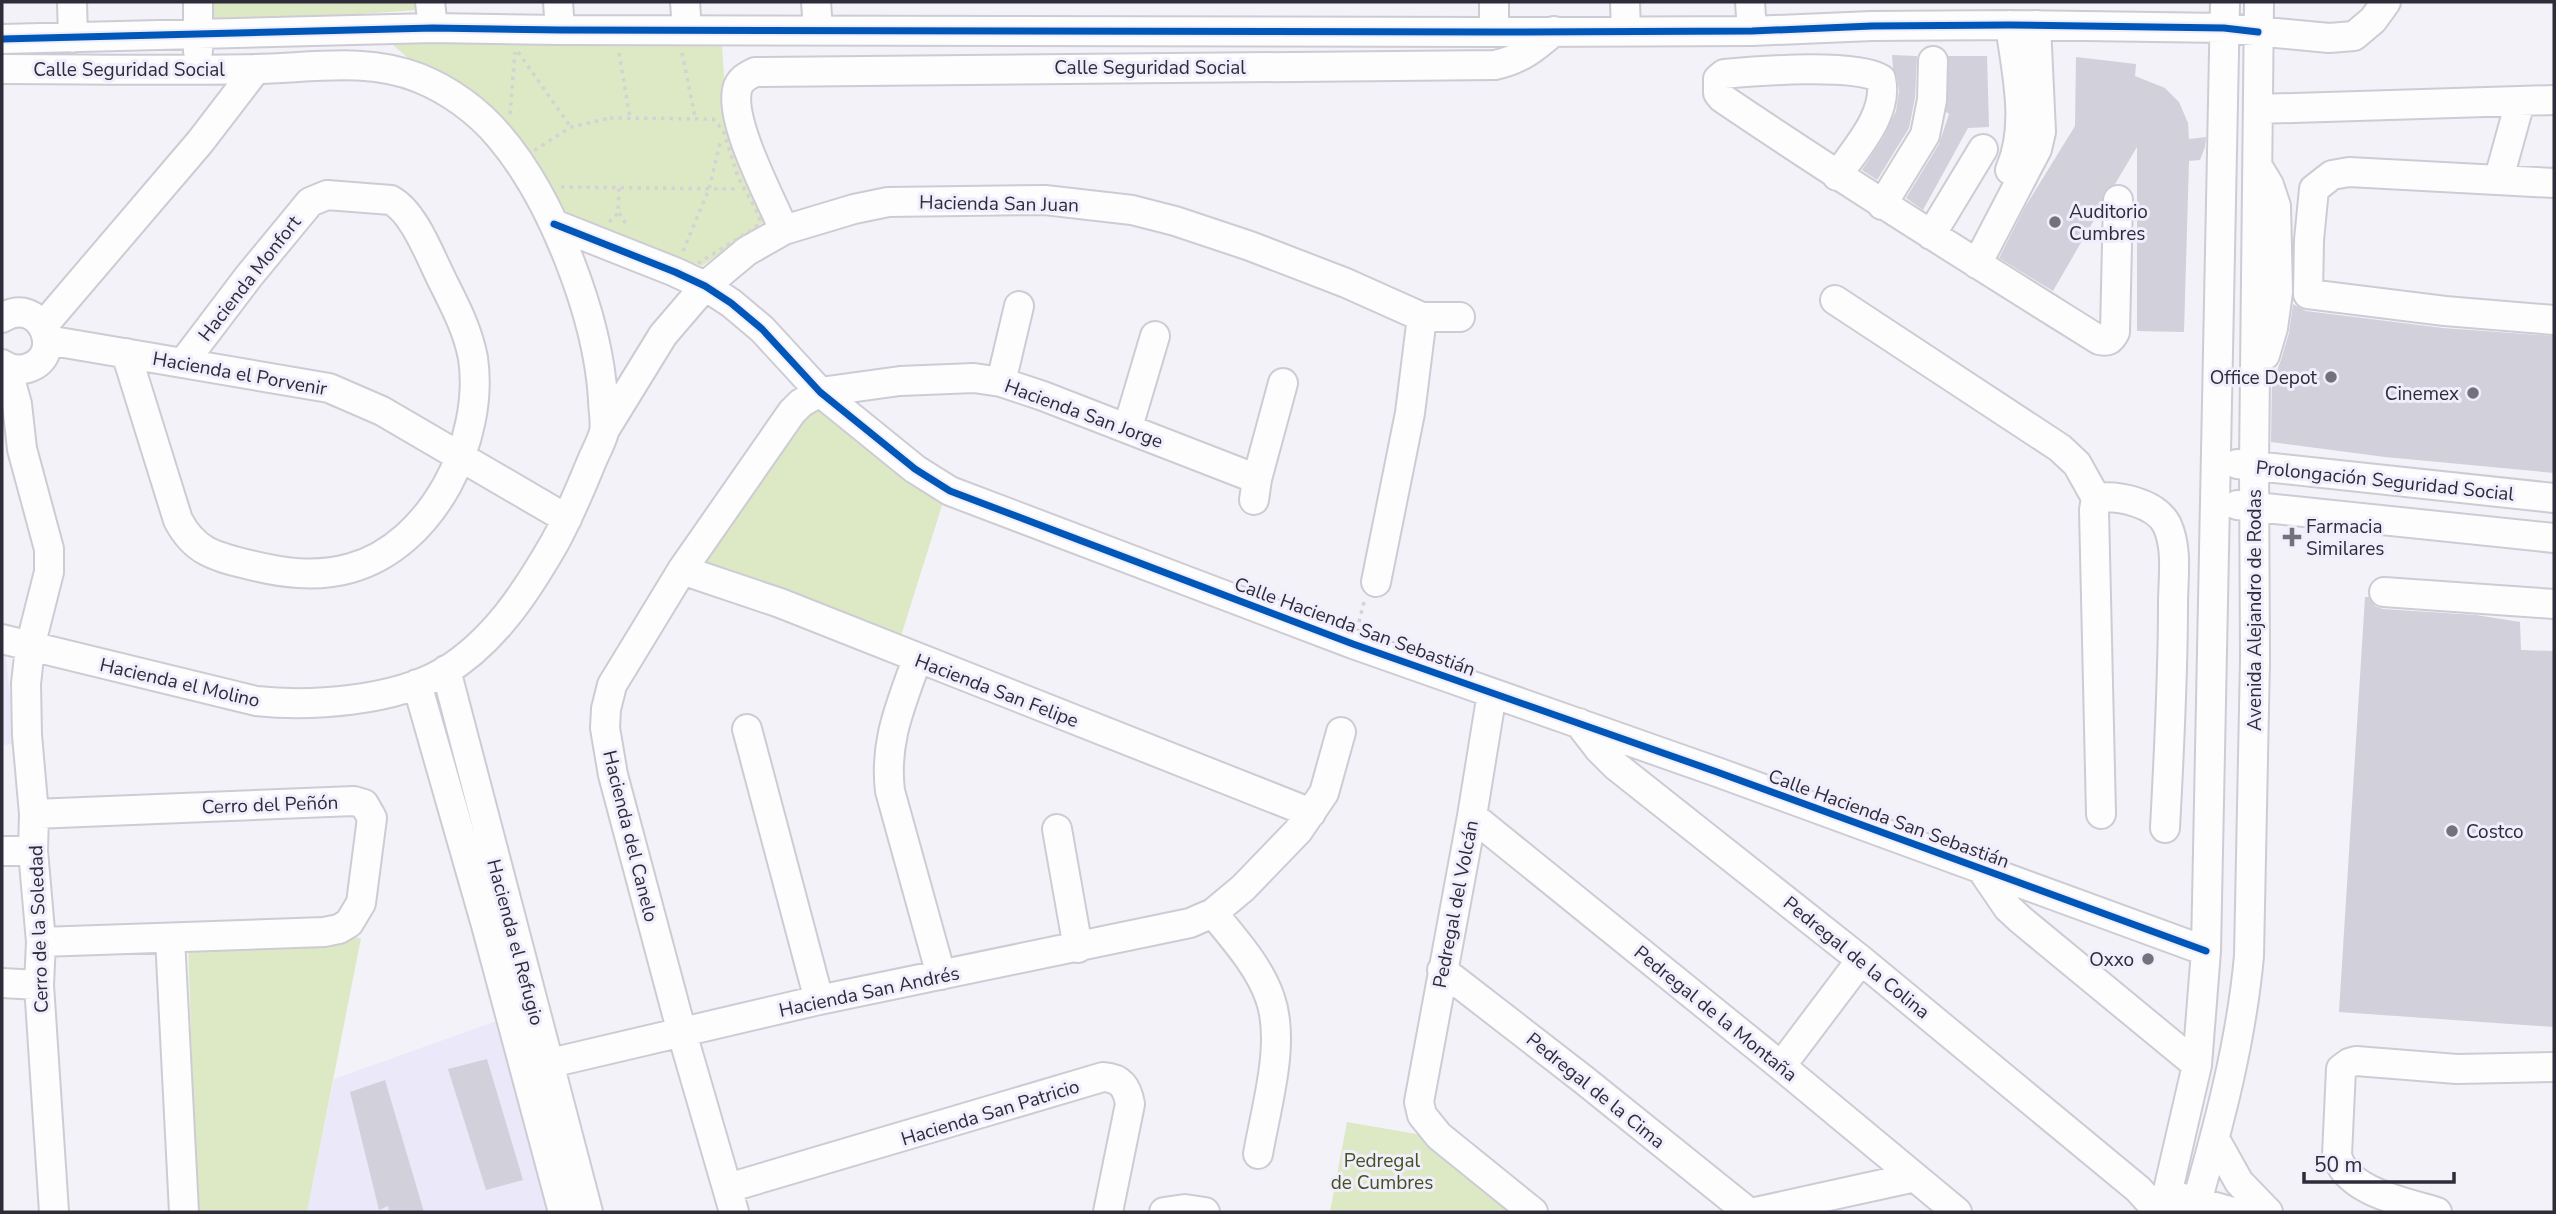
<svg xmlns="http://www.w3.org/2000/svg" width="2556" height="1214" font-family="'Nunito Sans',sans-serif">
  <rect width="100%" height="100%" fill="#f2f2f8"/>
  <path fill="#eae8f9" d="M 2,648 L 5,649 L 15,744 L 2,745 Z
    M 497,1021 L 548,1212 L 307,1212 L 334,1079 Z"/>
  <path fill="#dde8c5" d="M 211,2 L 416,2 L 417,10 L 212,24 Z
    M 386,39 L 722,46 L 726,105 L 771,217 L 702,266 L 568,219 L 518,142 L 459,87 L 408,58 Z
    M 807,400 L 944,499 L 900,639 L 704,566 Z
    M 361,938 L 307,1212 L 197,1212 L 188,944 Z
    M 1347,1122 L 1422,1135 L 1517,1212 L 1330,1212 Z"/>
  <path fill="#d2d0da" d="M 1892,55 L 1917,56 L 1915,98 L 1909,128 L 1877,180 L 1862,170 L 1883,138 L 1896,111 L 1899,91 L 1897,77 L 1893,68 Z
    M 1948,56 L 1987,56 L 1989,127 L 1968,128 L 1923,210 L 1906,198 L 1939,144 L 1949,114 L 1946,112 Z
    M 2076,57 L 2136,64 L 2135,76 L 2165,88 L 2179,102 L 2188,123 L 2189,139 L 2206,137 L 2205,147 L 2200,160 L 2189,161 L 2184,332 L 2137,331 L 2137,147 L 2115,184 L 2104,192 L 2101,208 L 2053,291 L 1999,258 L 2025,207 L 2075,126 Z
    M 2293,304 L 2306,311 L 2443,328 L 2554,336 L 2554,473 L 2385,457 L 2271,442 L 2272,376 L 2276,373 L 2281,360 L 2289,333 Z
    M 2365,597 L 2369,597 L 2375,606 L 2383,609 L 2476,615 L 2520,622 L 2521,650 L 2554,651 L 2554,1027 L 2339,1012 Z
    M 487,1059 L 523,1180 L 486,1190 L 448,1069 Z
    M 385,1080 L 424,1212 L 389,1212 L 388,1206 L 379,1210 L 350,1092 Z"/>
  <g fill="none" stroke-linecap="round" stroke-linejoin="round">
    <g stroke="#cdccd4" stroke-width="32">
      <path id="minor" d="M 72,2 L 73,38
        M 430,2 L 433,28
        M 558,2 L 560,30
        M 685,2 L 687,30
        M 816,2 L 818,29
        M 1494,2 L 1494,32
        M 1625,2 L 1626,31
        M 1750,2 L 1752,31
        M 2,39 L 433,28 L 560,30 L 1494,32 L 1752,31 L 1872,26 L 2010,25 L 2224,28 L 2329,38 L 2354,36 L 2373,20 L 2386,2
        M 198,51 L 198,2
        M 2,69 C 86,69 170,71 255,69 C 310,68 367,57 419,78 C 449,90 478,111 499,136 C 553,199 598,317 603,399 C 603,409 606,422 604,432 C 601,443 595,453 591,463 C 580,490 569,516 555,542 C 527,591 494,642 444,672 C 394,701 312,707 256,701 L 2,639
        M 2258,109 L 2554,100
        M 2010,170 C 2030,125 2016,71 2010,25
        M 2260,170 L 2269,185 L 2276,206 L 2278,292 L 2273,328 L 2265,355
        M 1837,176 C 1855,149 1889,114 1881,79 C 1855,63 1757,71 1724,74 L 1718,79 L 1718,93 L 1722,98 C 1846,182 1973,261 2099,340 C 2108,342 2111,340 2115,332 L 2118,200
        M 2499,178 L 2520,102
        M 2554,183 L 2349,172 L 2332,175 L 2314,189 L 2309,240 L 2308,294 L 2445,311 L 2554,320
        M 1882,205 L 1925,135 L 1932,100 L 1933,61
        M 554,224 L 675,272 L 705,286 L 731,303 L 762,329 L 820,392 L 915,469 L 950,491 L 1353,644 L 1717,772 L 2206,951
        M 784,230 C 770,197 730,123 737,90 C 739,80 747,76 755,72 L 1495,65 C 1520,60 1536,47 1554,31
        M 1931,235 L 1983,149
        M 1977,264 L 2037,149 L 2041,132 L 2036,25
        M 1835,300 L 2060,448 L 2077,464 L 2096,498
        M 2,318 C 40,294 67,355 28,368 C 19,371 10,370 2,364
        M 43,326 L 200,142 L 256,69
        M 47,340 L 329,388 L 382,411 L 567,519
        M 126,353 L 178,520 C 194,551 214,556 246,564 C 281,573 316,578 351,568 C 433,545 485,439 473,358 C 468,331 456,308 444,284 C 431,259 415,213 391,200 L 327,195 L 310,202 L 249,276 L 183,363
        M 7,368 L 17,404 L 22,449 L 49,549 L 49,572 L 30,647 L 26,684 L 27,735 L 34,814 L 33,851 L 41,942 L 39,985 L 54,1212
        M 1001,382 L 1019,306
        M 1128,427 L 1155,336
        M 604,431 L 663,335 L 705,286 L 747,251 L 784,230 L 854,209 L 888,202 L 1045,200 L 1132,210 L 1175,221 L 1250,246 L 1346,283 L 1422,317 L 1460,317
        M 2237,464 L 2554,498
        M 1254,500 L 1257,479 L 1283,383
        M 2237,505 L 2554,538
        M 682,570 L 780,603 L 1311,813
        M 1376,582 L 1410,413 L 1422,317
        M 2384,592 L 2554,604
        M 917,659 C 901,705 884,741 890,791 L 941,975
        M 446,670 L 588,1212
        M 417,684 L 486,925 L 563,1212
        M 1492,693 L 1472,816 L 1419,1102 L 1422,1115 L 1439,1136 L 1533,1212
        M 1579,723 L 1599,749 L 1616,766 L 1861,960 L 2138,1189 L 2159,1212
        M 747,729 L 819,1000
        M 34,814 L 354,801 L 364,804 L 372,818 L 361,903 L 349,923 L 339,929 L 324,932 L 41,942
        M 2101,814 L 2094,510 L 2096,498 C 2119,495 2156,503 2167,525 C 2178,549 2173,578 2173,604 C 2173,679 2169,754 2165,828
        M 1472,816 L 1781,1066 L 1957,1212
        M 1057,829 L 1078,948
        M 2,851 L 33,851
        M 1980,867 L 2008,908 L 2021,920 L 2197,1065
        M 1213,913 C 1234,939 1259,966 1270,998 C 1286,1043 1266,1107 1258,1154
        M 170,938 L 184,1212
        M 1442,970 L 1584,1080 L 1748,1212
        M 2,983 L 39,985
        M 1781,1066 L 1861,960
        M 525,1069 L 819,1000 L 1190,923 L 1213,913 L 1243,888 L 1298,831 L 1324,793 L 1341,732
        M 2215,1139 L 2239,1182 L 2268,1212
        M 728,1188 L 1103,1077 C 1121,1078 1127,1087 1130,1104 L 1108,1212
        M 2179,1197 L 2233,1212
        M 734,1212 L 682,1033 L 613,775 L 605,728 L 606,709 L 612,685 L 682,570 L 792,412 L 801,403 L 820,392 L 900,381 L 974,378 L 1001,382 L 1043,396 L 1257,479
        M 1164,1212 L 1185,1209 L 1205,1212
        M 1756,1212 L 1915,1177
        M 2163,1212 L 2197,1065 L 2206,951 L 2225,2
        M 2194,1212 C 2218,1128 2241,1044 2249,956 L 2255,659 L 2254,465 L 2259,2
        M 2437,1212 C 2405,1202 2346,1192 2337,1155 L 2341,1069 L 2349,1063 L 2356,1061 L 2457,1069 L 2554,1067"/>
    </g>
    <path stroke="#d3d2d5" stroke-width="3.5" stroke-dasharray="3.5 5" stroke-linecap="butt" d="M 518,52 L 570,126
      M 619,53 L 630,118
      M 682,53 L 695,117
      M 510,114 L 515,52
      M 610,118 L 713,119 L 723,130 L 738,177 L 759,216 L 760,222 L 755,228 L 695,265 L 688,266 L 571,224 L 559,213 L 527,155 L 571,127 Z
      M 561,187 L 739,189
      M 619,213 L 628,227
      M 609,222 L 618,213 L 619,188
      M 683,251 L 709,189 L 720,143
      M 1359,622 L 1364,602"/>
    <use href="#minor" stroke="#fdfdfe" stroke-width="28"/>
    <g stroke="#f0eefc" stroke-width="11">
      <path id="cycleway" d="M 2,39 L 433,28 L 560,30 L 1494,32 L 1752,31 L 1872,26 L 2010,25 L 2224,28 L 2258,32
        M 554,224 L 675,272 L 705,286 L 731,303 L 762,329 L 820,392 L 915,469 L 950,491 L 1353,644 L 1717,772 L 2206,951"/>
    </g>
    <use href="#cycleway" stroke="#0057b8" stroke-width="7"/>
  </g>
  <g fill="#73717c" stroke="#f0eefc" stroke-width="2.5">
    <circle cx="2055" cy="222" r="7"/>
    <circle cx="2331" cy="377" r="7"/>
    <circle cx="2473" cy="393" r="7"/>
    <path d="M2288.5 526.5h7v7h7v7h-7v7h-7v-7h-7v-7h7z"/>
    <circle cx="2452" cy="831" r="7"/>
    <circle cx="2148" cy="959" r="7"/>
  </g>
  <g text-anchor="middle" stroke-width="6" stroke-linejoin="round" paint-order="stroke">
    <g font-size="19" fill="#2f2c3a" stroke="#f0eefc">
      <text x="1150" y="74">Calle Seguridad Social</text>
      <text x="129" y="76">Calle Seguridad Social</text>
      <text transform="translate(999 203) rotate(1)" y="7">Hacienda San Juan</text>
      <text transform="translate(249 278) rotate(-52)" y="7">Hacienda Monfort</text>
      <text transform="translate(240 373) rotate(10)" y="7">Hacienda el Porvenir</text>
      <text transform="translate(1084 413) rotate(20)" y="7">Hacienda San Jorge</text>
      <text transform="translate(2385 480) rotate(6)" y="7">Prolongación Seguridad Social</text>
      <text transform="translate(2254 610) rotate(-90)" y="7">Avenida Alejandro de Rodas</text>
      <text transform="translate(1355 626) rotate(20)" y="7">Calle Hacienda San Sebastián</text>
      <text transform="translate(180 682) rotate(13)" y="7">Hacienda el Molino</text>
      <text transform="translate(997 690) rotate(21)" y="7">Hacienda San Felipe</text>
      <text transform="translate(270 804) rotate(-2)" y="7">Cerro del Peñón</text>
      <text transform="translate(1889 818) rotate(20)" y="7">Calle Hacienda San Sebastián</text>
      <text transform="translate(631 836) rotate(76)" y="7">Hacienda del Canelo</text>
      <text transform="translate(1455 904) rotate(-79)" y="7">Pedregal del Volcán</text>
      <text transform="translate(38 929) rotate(-92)" y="7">Cerro de la Soledad</text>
      <text transform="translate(516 942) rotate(75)" y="7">Hacienda el Refugio</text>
      <text transform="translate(1857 957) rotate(39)" y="7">Pedregal de la Colina</text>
      <text transform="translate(869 991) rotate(-12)" y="7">Hacienda San Andrés</text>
      <text transform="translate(1716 1013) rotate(39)" y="7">Pedregal de la Montaña</text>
      <text transform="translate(1596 1090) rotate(39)" y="7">Pedregal de la Cima</text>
      <text transform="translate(990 1112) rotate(-17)" y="7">Hacienda San Patricio</text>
    </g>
    <g font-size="19" fill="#2f2c3a" stroke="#f0eefc" text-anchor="start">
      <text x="2069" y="218">Auditorio<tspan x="2069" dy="22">Cumbres</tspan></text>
      <text x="2317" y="384" text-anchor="end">Office Depot</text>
      <text x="2459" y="400" text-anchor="end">Cinemex</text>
      <text x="2306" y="533">Farmacia<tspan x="2306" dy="22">Similares</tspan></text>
      <text x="2466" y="838">Costco</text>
      <text x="2134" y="966" text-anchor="end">Oxxo</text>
    </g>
    <g font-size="19" fill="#44511e" stroke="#f0eefc">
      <text x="1382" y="1167">Pedregal<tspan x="1382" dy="22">de Cumbres</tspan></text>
    </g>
  </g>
  <rect width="2556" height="1214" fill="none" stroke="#2f2c3a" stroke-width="7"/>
  <path d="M2304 1172v10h150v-10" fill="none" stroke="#2f2c3a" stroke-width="3.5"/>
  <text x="2314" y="1172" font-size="21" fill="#2f2c3a" stroke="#f0eefc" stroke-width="5" paint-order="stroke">50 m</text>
</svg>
